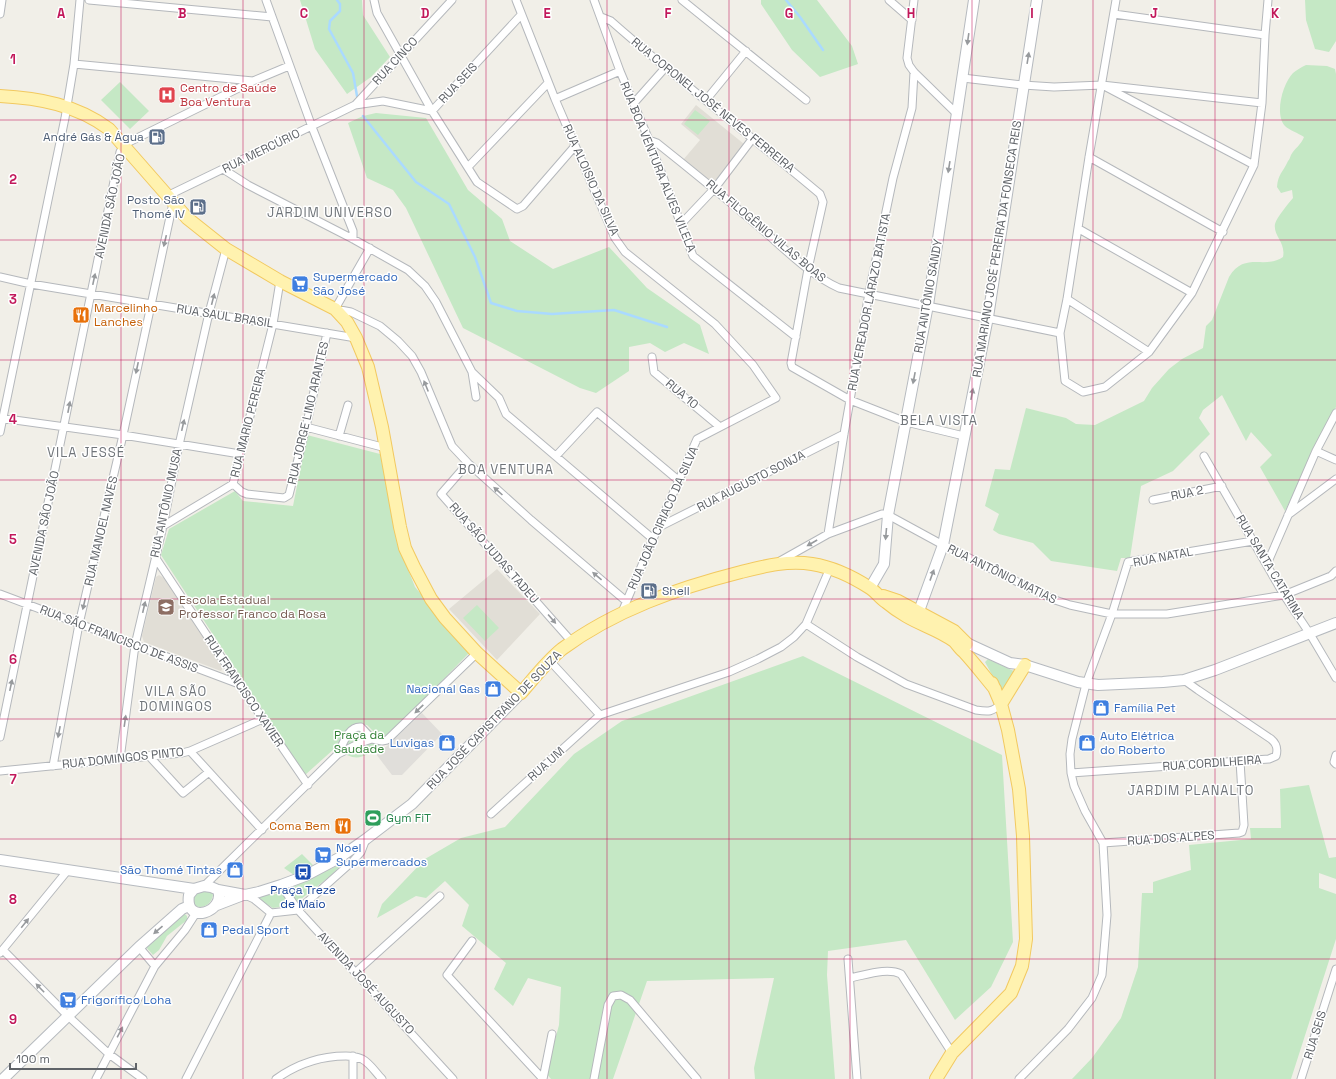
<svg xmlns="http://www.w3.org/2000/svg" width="1336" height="1079" font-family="'Space Grotesk',sans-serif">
  <rect width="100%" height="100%" fill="#f1efe8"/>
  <path fill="#e0deda" d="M 422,713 L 442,734 L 402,775 L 392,775 L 376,754 L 387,746 Z"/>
  <path fill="#e1ded6" d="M 696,105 L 744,144 L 713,184 L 683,160 L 700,140 L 681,124 Z
    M 497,569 L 540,614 L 497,660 L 449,609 Z
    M 159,575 L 164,578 L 223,668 L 221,671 L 144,642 L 142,636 L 156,577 Z"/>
  <path fill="#c5e8c5" d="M 300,0 L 362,0 L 363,15 L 390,57 L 371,77 L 347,94 L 315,49 Z
    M 761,0 L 817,0 L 852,46 L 858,64 L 820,77 L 792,50 L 761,4 Z
    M 1305,0 L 1336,0 L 1336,41 L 1329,52 L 1315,49 L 1306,20 Z
    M 1306,65 L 1327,66 L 1335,69 L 1336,74 L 1336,407 L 1285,511 L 1260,467 L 1272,455 L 1251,432 L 1246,441 L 1222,395 L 1203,410 L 1199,418 L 1210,434 L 1212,432 L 1173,471 L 1141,486 L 1130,558 L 1121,558 L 1117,571 L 1051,561 L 1033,543 L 999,534 L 993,530 L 999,514 L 985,506 L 995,469 L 1010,470 L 1026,408 L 1066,418 L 1076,424 L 1095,425 L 1144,401 L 1152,388 L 1169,369 L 1182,359 L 1203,348 L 1206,326 L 1212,320 L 1229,277 C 1245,251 1264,270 1283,257 C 1286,242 1273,236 1275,224 C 1277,217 1288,204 1293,198 L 1292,190 L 1281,193 L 1277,187 C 1278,174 1283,172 1288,161 C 1290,159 1290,157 1291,155 C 1295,148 1301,145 1304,137 C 1298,133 1289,130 1285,126 C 1274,114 1283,83 1293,73 C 1297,70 1301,67 1306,65 Z
    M 120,82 L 149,111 L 130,129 L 101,100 Z
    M 695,110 L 710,121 L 698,135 L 684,124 Z
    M 376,113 L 426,118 L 468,190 L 502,219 L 510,241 L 553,269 L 609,247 L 647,288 L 700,325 L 709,354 L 684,343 L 665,352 L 650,343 L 629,347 L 629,371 L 596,393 L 580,388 L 463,328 L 406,208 L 393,190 L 367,178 L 348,123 L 363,116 Z
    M 307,435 L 380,454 L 400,549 L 415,587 L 470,652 L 383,741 L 367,725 L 353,724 L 334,749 L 305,775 L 161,555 L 169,529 L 235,491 L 243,501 L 293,506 Z
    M 477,605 L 499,628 L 485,641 L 463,618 Z
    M 803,656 L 1002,755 L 1013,942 L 991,987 L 955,1020 L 906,940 L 828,951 L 827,975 L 835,1079 L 755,1079 L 754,1068 L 774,978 L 647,981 L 613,1079 L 551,1079 L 546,1073 L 559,1025 L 561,987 L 528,978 L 513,1006 L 494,989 L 506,963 L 462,926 L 469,905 L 445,881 L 426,898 L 416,896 L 377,918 L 382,904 L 425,859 L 461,838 L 505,827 L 574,754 L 622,721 Z
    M 988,659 L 1018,673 L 1004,697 L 985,662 Z
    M 354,725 L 366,726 L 381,740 L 381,746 C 360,759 358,762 335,749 Z
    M 1309,785 L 1329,858 L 1336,857 L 1336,879 L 1319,873 L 1319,888 L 1336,894 L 1336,939 L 1291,1079 L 1072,1079 L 1092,1058 L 1121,1018 L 1138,967 L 1142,893 L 1153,893 L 1153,882 L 1191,870 L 1189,845 L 1251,839 L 1250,828 L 1281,828 L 1280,789 Z
    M 302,854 L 313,865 L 294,875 L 284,868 Z
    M 345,862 L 329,877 L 296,903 L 287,890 Z
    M 204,890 L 212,892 L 213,895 C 211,905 203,909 194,906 L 193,896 L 198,892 Z
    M 283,892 L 293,905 L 273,908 L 258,899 L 261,895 L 272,895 Z
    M 182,911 L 187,916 L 187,920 L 167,936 L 159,950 L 153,955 L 145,946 Z"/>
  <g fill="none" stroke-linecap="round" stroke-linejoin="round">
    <path stroke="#aadaff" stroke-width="2.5" d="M 337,0 L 340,4 L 340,11 L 330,21 L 329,29 L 353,73 L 357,96
      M 786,0 L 800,17 L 823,50
      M 363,116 L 416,182 L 449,204 L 475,257 L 491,303 L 517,311 L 552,314 L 614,310 L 667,327"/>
    <g stroke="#b5b8bc" stroke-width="9">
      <path id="street" d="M 89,0 L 272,17
        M 266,0 L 312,127 L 353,231 L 353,239
        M 374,0 L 377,13 L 432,111 L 477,182 L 517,209 L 523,206 L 575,146
        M 516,0 L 555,99 L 615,238 L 625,252 L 715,324 L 753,365 L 776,398 L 697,439 L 653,539 L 622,612
        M 594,0 L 620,71 L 649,140 L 693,256 L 796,337
        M 682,0 L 806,100
        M 889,0 L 912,20
        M 914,0 L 907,58 L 909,65 L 914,72 L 957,114
        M 1116,0 L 1089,157 L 1067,299 L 1060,333 L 1065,381 L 1083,392 L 1105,387 L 1149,352 L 1192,293 L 1254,165 L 1262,103 L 1265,35 L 1268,0
        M 0,14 L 2,0
        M 1114,14 L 1265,35
        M 601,17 L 611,21 C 679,81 751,136 820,194 L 823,202 L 808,269 L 791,363 L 792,367 L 850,400 L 906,422 L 964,436
        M 74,64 L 253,81
        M 963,78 L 1023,85 L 1054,87 L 1102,85 L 1262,103
        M 1106,87 L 1254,165
        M 555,99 L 620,71
        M 706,100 L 746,51
        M 634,103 L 665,68
        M 355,105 L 452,0
        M 649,140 L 657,143 C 691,170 724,197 757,225 C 783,247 808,274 839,288 L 1060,333
        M 1089,157 L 1223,232
        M 468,167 L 548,83
        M 223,169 L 248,185 L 353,239 L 408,270 L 425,286 L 436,302 L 472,372 L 476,397
        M 167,196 L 355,105 L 383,101 L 432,111 L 521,15
        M 681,224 L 715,188 L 753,138
        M 1079,229 L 1192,293
        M 370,248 L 335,309 L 351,312 L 380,326 L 398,341 L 412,356 L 421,372 L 452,446 L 468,463 L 531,520 L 626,601
        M 0,277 L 31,284 L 356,338
        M 1067,299 L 1149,352
        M 652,357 L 654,372 L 720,427
        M 472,372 L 499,398 L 506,414 L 653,539
        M 0,418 L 123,435 L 240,454
        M 306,427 L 386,448
        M 0,432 L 65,118 L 74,64 L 80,0
        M 339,436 L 348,405
        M 1316,451 L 1336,460
        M 556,456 L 597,412 L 678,480
        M 1204,456 L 1284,595 L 1310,634 L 1336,678
        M 468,463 L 441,494 L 572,642
        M 233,484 L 242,492 L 247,494 L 284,498 L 289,495 L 306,427 L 327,333
        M 1153,500 L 1222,486
        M 1288,515 L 1336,479
        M 163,526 L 233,484 L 273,324 L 280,281
        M 659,527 L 844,434
        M 828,534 L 844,434 L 869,293 L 893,178 L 912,108 L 914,72
        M 155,557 L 239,684 L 308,785
        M 780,561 L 828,534 L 882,514 L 888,515 L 943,545 L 1052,599 L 1070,605 L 1112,614 L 1167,614 L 1284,595 L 1331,576 L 1336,571
        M 1267,564 L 1316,451 L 1336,413
        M 830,568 L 806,624 L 857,657 L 906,684 L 976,710 C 989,712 992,712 1001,704
        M 0,594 L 239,684
        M 550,661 L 600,715
        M 0,737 L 120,152 L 124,145 L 131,141 L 253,81 L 289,66
        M 372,739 L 382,741 L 387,740 L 477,653
        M 190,751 L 262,830
        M 1336,755 L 1334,762 L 1336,764
        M 149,756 L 183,793 L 209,772
        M 120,759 L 135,645 L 163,526 L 179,445 L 209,313 L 226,249
        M 53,766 L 79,624 L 123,435 L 173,203
        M 0,771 L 182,753 L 190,751 L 263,719
        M 1071,773 L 1240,761 L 1269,759 L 1276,756 C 1278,749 1277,744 1271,739 L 1198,690 L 1184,680
        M 491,814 L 600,715 L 729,672 L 758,659 L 781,647 L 794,637 L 806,624
        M 1103,843 L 1239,833 L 1242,832 L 1244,825 L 1240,761
        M 281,885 L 298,910 L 453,1079
        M 204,886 L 338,754 C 343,744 348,726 361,727 L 372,739 L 360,743 L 338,754
        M 245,895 L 254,899 L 271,913 L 298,910 L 353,861 L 361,852 L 366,839
        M 472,941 L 447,975 L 543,1079
        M 139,947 L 155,966
        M 3,950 L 68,1016 L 109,1054 L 143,1079
        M 0,953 L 68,870
        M 848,959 L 857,1079
        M 356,972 L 440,896
        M 850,978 C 866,975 887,967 901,974 L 952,1053
        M 96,1079 L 155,966 L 185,930 L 196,913
        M 186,1079 L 271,913
        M 276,1079 C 297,1064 321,1056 346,1056 C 351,1056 357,1057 362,1059 C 370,1063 376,1073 382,1079
        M 353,1079 L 353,1056
        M 543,1079 L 552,1034
        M 594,1079 L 608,1005 L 613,996 L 621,995 L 630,1000 L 697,1079
        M 1019,1079 L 1068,1029 L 1092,998 L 1102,975 L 1107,915 L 1103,843 L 1085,811 L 1074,786 L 1071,773 L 1070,754 L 1072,739 L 1086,684 L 1112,614 L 1128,562 L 1253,541
        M 1301,1079 L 1336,969"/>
    </g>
    <g stroke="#b6babf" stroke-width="12">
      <path id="secondary" d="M 870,588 L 884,564 L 888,515 L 928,305 L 974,0
        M 919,611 L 943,545 L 988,317 L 1037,0
        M 960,640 L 1010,663 L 1025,665 L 1078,682 L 1098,685 L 1163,682 L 1184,680 L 1215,670 L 1336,623
        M 0,860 L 194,889
        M 204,886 L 211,887 L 218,890 C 226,912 184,926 189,895 L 194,889 Z
        M 218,890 L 245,895 L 259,892 L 281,885 L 305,876 L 339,858 L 366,839 L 412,804 L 521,693
        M 217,905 L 243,895
        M 3,1079 L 139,947 L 182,909 L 189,906"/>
    </g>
    <g stroke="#f2c960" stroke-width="14">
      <path id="primary" d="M 0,96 C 39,98 77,105 109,129 L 187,218 L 226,249 L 280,281 L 335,309 L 347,322 L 356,338 L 368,367 L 382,427 L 400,527 L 405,548 L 414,567 L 431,599 L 445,618 L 477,653 L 521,693 C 534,678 547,661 562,649 C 615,610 678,588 741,572 C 765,566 788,560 812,564 C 832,567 853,577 870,588 C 876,592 880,598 886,602 C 892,607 899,612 906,616 C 921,625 939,630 954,641 C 957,644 960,649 964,652 C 975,664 985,677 995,689
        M 883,596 L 898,601 L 954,631 L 967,644
        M 1001,704 L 1025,665
        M 936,1079 L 952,1053 L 1011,993 L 1022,966 L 1026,939 L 1023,836 L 1019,789 L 1008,730 L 1001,704 L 992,683"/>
    </g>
    <use href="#street" stroke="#fff" stroke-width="7"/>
    <use href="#secondary" stroke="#fff" stroke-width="10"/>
    <use href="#primary" stroke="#fff2af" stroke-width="12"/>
  </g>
  <defs><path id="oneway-solid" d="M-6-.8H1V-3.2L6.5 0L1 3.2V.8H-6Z"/></defs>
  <g fill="#979a9d">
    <use href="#oneway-solid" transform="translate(968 39) rotate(98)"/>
    <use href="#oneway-solid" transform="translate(1028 58) rotate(-81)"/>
    <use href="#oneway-solid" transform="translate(949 167) rotate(99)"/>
    <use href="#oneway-solid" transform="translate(165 241) rotate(103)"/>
    <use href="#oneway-solid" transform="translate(94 279) rotate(-78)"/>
    <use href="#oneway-solid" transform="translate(213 299) rotate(-76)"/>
    <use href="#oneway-solid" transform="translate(137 368) rotate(102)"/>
    <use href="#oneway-solid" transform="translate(914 378) rotate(101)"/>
    <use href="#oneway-solid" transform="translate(426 386) rotate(-112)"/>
    <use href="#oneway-solid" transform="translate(972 394) rotate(-79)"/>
    <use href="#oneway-solid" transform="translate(69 407) rotate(-79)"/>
    <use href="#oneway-solid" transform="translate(183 425) rotate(-77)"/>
    <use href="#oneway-solid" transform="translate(498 491) rotate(-138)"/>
    <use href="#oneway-solid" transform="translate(886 534) rotate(95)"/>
    <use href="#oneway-solid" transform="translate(812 543) rotate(150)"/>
    <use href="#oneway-solid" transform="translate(932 575) rotate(-70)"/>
    <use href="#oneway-solid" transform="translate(597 576) rotate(-140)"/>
    <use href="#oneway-solid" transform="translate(84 604) rotate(103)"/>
    <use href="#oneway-solid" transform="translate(144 607) rotate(-77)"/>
    <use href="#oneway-solid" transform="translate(552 619) rotate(49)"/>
    <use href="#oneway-solid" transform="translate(11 685) rotate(-78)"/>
    <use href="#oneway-solid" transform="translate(419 709) rotate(136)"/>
    <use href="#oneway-solid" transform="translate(125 721) rotate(-82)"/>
    <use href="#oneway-solid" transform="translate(59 732) rotate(101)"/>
    <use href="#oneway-solid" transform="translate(25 923) rotate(-51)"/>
    <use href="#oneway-solid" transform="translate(158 930) rotate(139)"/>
    <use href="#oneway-solid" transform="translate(40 988) rotate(-134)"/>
    <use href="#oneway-solid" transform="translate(120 1032) rotate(-62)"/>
  </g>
  <path fill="none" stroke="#c2185b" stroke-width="1" stroke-opacity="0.55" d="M 121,0 L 121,1079M 243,0 L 243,1079M 364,0 L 364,1079M 486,0 L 486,1079M 607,0 L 607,1079M 729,0 L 729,1079M 850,0 L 850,1079M 972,0 L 972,1079M 1093,0 L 1093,1079M 1215,0 L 1215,1079M 0,120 L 1336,120M 0,240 L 1336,240M 0,360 L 1336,360M 0,480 L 1336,480M 0,599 L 1336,599M 0,719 L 1336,719M 0,839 L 1336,839M 0,959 L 1336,959"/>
  <defs>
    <g id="hospital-square" transform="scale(0.9)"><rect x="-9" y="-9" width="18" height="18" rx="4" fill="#e0444e" stroke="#fff"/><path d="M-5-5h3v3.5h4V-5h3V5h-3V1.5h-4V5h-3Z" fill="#fff"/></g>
    <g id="fuel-square" transform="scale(0.9)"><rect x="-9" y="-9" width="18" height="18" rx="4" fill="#5c6f8a" stroke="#fff"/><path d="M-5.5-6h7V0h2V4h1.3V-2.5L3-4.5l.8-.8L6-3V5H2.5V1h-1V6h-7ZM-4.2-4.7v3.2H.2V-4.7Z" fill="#fff"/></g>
    <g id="supermarket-square" transform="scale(0.9)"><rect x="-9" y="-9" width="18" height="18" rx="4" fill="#3f7fe0" stroke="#fff"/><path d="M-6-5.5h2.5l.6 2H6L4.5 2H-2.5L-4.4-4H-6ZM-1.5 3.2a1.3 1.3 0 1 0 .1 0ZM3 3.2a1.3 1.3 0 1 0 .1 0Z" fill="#fff"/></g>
    <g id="restaurant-square" transform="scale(0.9)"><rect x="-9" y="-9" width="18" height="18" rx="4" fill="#e8710a" stroke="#fff"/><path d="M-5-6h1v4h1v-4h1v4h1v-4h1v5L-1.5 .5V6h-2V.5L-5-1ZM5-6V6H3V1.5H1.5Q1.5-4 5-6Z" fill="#fff"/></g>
    <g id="school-square" transform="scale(0.9)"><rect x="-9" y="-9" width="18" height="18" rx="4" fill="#8d6e63" stroke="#fff"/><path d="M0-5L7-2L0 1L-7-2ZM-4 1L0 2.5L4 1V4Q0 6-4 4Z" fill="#fff"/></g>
    <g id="shop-square" transform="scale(0.9)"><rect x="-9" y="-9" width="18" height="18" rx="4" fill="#3f7fe0" stroke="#fff"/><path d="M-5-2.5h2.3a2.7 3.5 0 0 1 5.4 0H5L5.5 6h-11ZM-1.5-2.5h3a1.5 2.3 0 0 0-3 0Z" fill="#fff"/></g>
    <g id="stadium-square" transform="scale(0.9)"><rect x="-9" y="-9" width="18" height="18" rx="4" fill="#2e9e5b" stroke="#fff"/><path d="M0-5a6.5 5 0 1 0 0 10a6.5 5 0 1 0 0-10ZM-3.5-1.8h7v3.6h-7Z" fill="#fff"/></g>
    <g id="bus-square" transform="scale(0.9)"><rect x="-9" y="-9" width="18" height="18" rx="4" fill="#1a4fb4" stroke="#fff"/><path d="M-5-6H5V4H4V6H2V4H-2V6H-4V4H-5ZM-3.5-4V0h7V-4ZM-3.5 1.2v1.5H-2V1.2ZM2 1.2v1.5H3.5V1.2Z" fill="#fff"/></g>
  </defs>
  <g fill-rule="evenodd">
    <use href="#hospital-square" x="167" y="95"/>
    <use href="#fuel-square" x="157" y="137"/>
    <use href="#fuel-square" x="198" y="207"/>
    <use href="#supermarket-square" x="300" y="284"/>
    <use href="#restaurant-square" x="81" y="315"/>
    <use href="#fuel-square" x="649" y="591"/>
    <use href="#school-square" x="166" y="607"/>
    <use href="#shop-square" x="493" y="689"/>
    <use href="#shop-square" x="1101" y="708"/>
    <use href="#shop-square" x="447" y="743"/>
    <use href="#shop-square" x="1087" y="743"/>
    <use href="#stadium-square" x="373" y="818"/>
    <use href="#restaurant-square" x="343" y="826"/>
    <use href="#supermarket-square" x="323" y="855"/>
    <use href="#shop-square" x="235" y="870"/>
    <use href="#bus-square" x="303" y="872"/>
    <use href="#shop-square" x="209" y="930"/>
    <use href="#supermarket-square" x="68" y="1000"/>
  </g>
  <g text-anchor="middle" stroke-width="3" stroke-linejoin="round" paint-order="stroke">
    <g font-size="12" fill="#5f6368" stroke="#fff">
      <text transform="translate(395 61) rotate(-47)" y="4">RUA CINCO</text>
      <text transform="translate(458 83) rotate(-47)" y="4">RUA SEIS</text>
      <text transform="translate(713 105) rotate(39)" y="4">RUA CORONEL JOSÉ NEVES FERREIRA</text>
      <text transform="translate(261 151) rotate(-26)" y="4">RUA MERCÚRIO</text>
      <text transform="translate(658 167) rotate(68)" y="4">RUA BOA VENTURA ALVES VILELA</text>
      <text transform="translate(591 180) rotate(66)" y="4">RUA ALOISIO DA SILVA</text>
      <text transform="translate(110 206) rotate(-78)" y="4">AVENIDA SÃO JOÃO</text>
      <text transform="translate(766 231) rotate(40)" y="4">RUA FILOGÊNIO VILAS BOAS</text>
      <text transform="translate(997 249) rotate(-81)" y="4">RUA MARIANO JOSÉ PEREIRA DA FONSECA REIS</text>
      <text transform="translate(928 296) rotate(-80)" y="4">RUA ANTÔNIO SANDY</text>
      <text transform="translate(869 302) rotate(-79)" y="4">RUA VEREADOR LÁRAZO BATISTA</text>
      <text transform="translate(225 316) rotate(9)" y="4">RUA SAUL BRASIL</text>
      <text transform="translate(682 394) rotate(40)" y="4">RUA 10</text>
      <text transform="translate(308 413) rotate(-77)" y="4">RUA JORGE LINO ARANTES</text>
      <text transform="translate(248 423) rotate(-76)" y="4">RUA MARIO PEREIRA</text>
      <text transform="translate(751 481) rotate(-27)" y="4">RUA AUGUSTO SONJA</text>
      <text transform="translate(1187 493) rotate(-12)" y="4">RUA 2</text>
      <text transform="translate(166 503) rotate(-78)" y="4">RUA ANTÔNIO MUSA</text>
      <text transform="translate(663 518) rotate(-66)" y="4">RUA JOÃO CIRIACO DA SILVA</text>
      <text transform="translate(44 523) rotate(-78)" y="4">AVENIDA SÃO JOÃO</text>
      <text transform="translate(101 531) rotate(-77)" y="4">RUA MANOEL NAVES</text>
      <text transform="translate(494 553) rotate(49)" y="4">RUA SÃO JUDAS TADEU</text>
      <text transform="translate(1163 557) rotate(-11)" y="4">RUA NATAL</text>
      <text transform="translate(1270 567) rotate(59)" y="4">RUA SANTA CATARINA</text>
      <text transform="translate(1002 574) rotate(26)" y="4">RUA ANTÔNIO MATIAS</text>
      <text transform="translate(119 639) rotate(21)" y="4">RUA SÃO FRANCISCO DE ASSIS</text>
      <text transform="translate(244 691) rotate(56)" y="4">RUA FRANCISCO XAVIER</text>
      <text transform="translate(494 720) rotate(-46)" y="4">RUA JOSÉ CAPISTRANO DE SOUZA</text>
      <text transform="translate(123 758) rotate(-6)" y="4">RUA DOMINGOS PINTO</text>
      <text transform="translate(1212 763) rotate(-4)" y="4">RUA CORDILHEIRA</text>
      <text transform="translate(546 764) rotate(-42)" y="4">RUA UM</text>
      <text transform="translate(1171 838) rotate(-4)" y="4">RUA DOS ALPES</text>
      <text transform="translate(366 983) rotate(47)" y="4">AVENIDA JOSÉ AUGUSTO</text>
      <text transform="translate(1315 1035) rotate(-73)" y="4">RUA SEIS</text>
    </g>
    <g font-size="12" fill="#be3a42" stroke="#fff" text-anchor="start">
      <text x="180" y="92">Centro de Saúde<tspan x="180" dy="14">Boa Ventura</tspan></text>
    </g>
    <g font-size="12" fill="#4e5e75" stroke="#fff" text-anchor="end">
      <text x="144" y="141">André Gás &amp; Água</text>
      <text x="185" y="204">Posto São<tspan x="185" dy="14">Thomé IV</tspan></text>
      <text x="662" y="595" text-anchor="start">Shell</text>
    </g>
    <g font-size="12" fill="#366cbe" stroke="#fff" text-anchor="start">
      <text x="313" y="281">Supermercado<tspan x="313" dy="14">São José</tspan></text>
      <text x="480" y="693" text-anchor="end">Nacional Gas</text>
      <text x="1114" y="712">Família Pet</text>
      <text x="1100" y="740">Auto Elétrica<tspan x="1100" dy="14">do Roberto</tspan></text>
      <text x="434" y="747" text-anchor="end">Luvigas</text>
      <text x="336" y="852">Noel<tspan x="336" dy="14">Supermercados</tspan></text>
      <text x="222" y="874" text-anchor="end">São Thomé Tintas</text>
      <text x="222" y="934">Pedal Sport</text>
      <text x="81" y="1004">Frigorífico Loha</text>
    </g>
    <g font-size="12" fill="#c56008" stroke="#fff" text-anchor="start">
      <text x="94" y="312">Marcelinho<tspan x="94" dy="14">Lanches</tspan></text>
      <text x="330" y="830" text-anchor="end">Coma Bem</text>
    </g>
    <g font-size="12" fill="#785e54" stroke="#fff" text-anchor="start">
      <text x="179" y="604">Escola Estadual<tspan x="179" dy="14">Professor Franco da Rosa</tspan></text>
    </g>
    <g font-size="12" fill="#348238" stroke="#fff">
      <text x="359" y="739">Praça da<tspan x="359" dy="14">Saudade</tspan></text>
    </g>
    <g font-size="12" fill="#27864d" stroke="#fff" text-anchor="start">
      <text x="386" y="822">Gym FiT</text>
    </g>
    <g font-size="12" fill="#164399" stroke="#fff">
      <text x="303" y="894">Praça Treze<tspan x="303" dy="14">de Maio</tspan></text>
    </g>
    <g font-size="13" letter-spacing="1" fill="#70757a" stroke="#fff">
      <text x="330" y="217">JARDIM UNIVERSO</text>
      <text x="939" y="425">BELA VISTA</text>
      <text x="86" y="457">VILA JESSÉ</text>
      <text x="506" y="474">BOA VENTURA</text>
      <text x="176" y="696">VILA SÃO<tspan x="176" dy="15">DOMINGOS</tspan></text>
      <text x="1191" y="795">JARDIM PLANALTO</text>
    </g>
  </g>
  <g font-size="13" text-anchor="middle" font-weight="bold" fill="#c2185b" stroke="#fff" stroke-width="3" stroke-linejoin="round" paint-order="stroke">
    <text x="61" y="18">A</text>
    <text x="182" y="18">B</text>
    <text x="304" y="18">C</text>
    <text x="425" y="18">D</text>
    <text x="547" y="18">E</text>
    <text x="668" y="18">F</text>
    <text x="789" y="18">G</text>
    <text x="911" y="18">H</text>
    <text x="1032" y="18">I</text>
    <text x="1154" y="18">J</text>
    <text x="1275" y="18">K</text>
    <text x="13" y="64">1</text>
    <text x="13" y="184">2</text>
    <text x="13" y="304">3</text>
    <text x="13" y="424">4</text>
    <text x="13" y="544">5</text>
    <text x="13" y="664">6</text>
    <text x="13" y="784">7</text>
    <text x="13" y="904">8</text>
    <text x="13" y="1024">9</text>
  </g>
  <path d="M10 1063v6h126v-6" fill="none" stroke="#5f6368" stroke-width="2"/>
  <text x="16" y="1063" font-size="12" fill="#5f6368" stroke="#ffffff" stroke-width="3" paint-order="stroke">100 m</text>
</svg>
